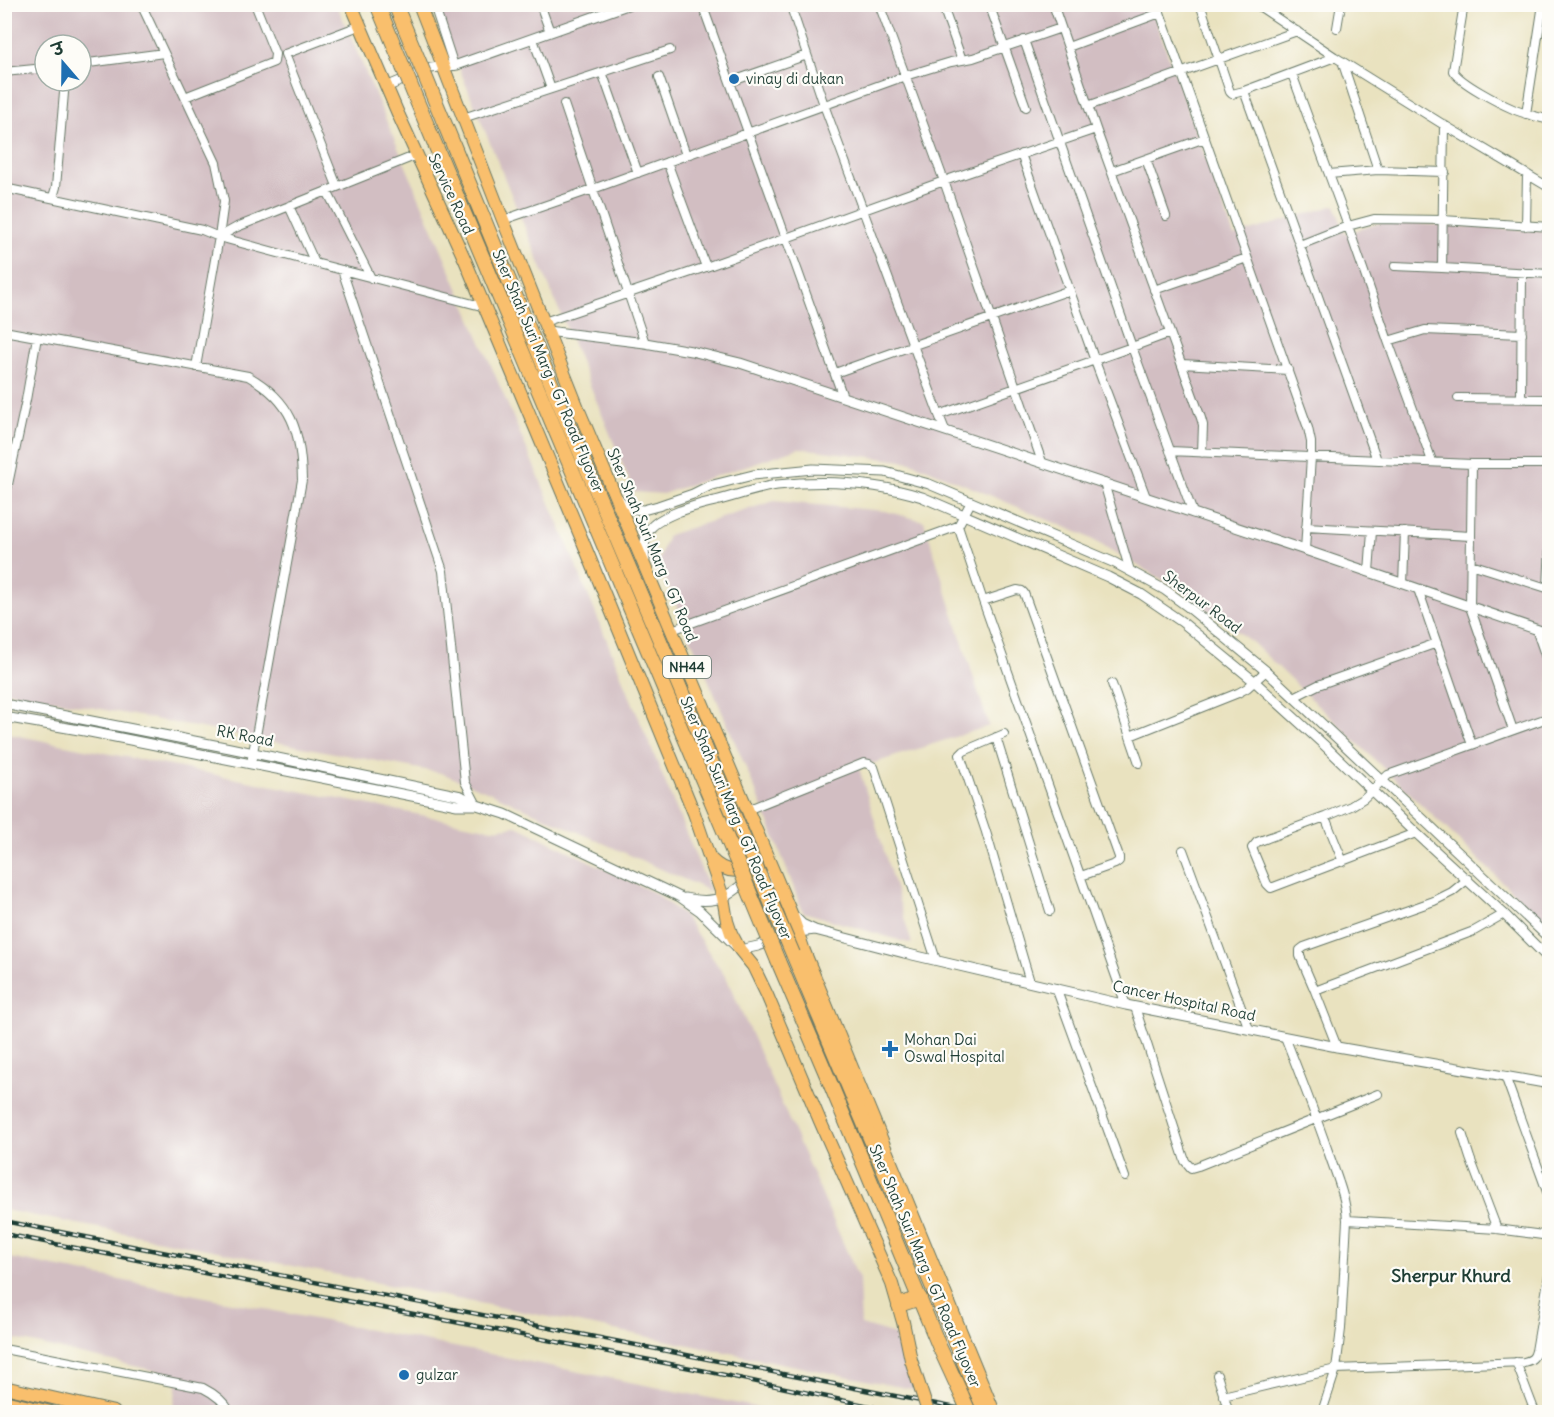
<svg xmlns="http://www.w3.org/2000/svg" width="1554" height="1417" font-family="Delius,'Playpen Sans Deva',sans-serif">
  <rect width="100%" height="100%" fill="#fdfcf7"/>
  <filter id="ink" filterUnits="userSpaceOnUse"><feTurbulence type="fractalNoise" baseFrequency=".0167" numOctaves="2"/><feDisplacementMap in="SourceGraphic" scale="12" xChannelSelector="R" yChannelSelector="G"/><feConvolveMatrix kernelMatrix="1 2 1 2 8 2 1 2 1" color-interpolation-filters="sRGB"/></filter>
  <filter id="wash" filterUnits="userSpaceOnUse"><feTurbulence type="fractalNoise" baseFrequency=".008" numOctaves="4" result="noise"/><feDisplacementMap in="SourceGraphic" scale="24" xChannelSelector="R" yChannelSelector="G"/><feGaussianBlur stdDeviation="1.35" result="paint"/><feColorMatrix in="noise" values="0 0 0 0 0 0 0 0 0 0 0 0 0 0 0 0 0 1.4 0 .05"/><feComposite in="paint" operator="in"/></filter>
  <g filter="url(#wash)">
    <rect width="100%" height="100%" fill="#e9e2bf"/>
    <path fill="#d2bec2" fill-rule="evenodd" d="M 4,5 L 337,5 L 561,529 L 710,891 L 489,792 L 441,773 L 5,691 ZM 45,45 L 81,45 L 81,81 L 45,81 Z
      M 433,5 L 1150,5 L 1234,236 L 1335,205 L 1345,234 L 1383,222 L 1549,231 L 1549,927 L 1253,643 L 1177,588 L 1084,535 L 911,462 L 799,448 L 663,494 L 634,492 Z
      M 774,501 L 885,511 L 924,521 L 989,726 L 859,768 L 912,944 L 803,912 L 766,815 L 658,562 L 668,535 Z
      M 4,733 L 492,829 L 517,826 L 655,893 L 685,917 L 727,979 L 859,1279 L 861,1325 L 895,1335 L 916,1390 L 212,1250 L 5,1210 Z
      M 5,1257 L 780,1412 L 185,1412 L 173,1411 L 178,1376 L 5,1337 Z"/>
  </g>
  <g filter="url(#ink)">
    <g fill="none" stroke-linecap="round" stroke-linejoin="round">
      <g stroke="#667765" stroke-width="10">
        <path id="minor" d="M 141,4 L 216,163 L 224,201 L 219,237 L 196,367
          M 454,4 L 436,11 L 454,66
          M 540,4 L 550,32
          M 702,4 L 843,397
          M 790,4 L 824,105 L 939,415
          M 879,4 L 944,181 L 1042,462
          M 942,4 L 962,60
          M 989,4 L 1026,107
          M 1157,4 L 1308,428 L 1311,442 L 1311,457 L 1305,550
          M 1200,4 L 1230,92 L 1232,94 L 1244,91 L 1335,57
          M 1256,4 L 1335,57 L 1444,125 L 1550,188
          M 1464,4 L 1453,71 C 1460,83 1499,103 1513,109 C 1524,114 1537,117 1550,120
          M 1337,28 L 1341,4
          M 533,39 L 551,89
          M 1024,40 L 1132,347 L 1170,333
          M 1068,47 L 1160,13
          M 1342,61 L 1378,170 L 1445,172
          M 81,64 L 164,53
          M 4,72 L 45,68
          M 602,72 L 638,173
          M 1292,74 L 1348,226 L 1388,341
          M 659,77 L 686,155
          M 730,82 L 807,55
          M 1244,91 L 1377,460
          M 185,97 L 274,62 L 275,54 L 255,4
          M 564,104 L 645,343
          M 1088,106 L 1297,31
          M 1526,114 L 1543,4
          M 463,118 L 670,50
          M 1444,125 L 1442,268 L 1550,274
          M 1096,129 L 1201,418 L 1203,425 L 1202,453
          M 1021,154 L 1095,361 L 1146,497
          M 1146,159 L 1166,216
          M 667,162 L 706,267
          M 1112,171 L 1205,138
          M 1329,174 L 1378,170
          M 337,186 L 285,54 L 359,26
          M 4,188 L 202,230 L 219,237 L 315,263 L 485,307
          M 327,191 L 371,278
          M 53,197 L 56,187 L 65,81
          M 289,206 L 315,263
          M 503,220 L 593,189 L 905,76 L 951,62 L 973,58 L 1061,28
          M 1526,226 L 1527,174
          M 219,237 L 237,227 L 417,155
          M 1300,245 L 1348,226 L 1374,219 L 1443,220 L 1550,227
          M 1395,266 L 1442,268
          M 342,270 L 443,571 L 465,782 L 477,805
          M 1154,290 L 1247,258
          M 544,322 L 706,267 L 944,181 L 1096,129 L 1053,4
          M 4,331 L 248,376 C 292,401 301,431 302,480 L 252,758
          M 1182,364 L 1288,370
          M 835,373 L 1070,290
          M 1458,398 L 1550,399
          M 1521,398 L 1522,272
          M 945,430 L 939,415 L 1132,347 L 1193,513
          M 1170,451 L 1472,464 L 1550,464
          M 1432,461 L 1388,341 L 1425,330 L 1522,334
          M 1472,464 L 1470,607 L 1513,730
          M 1104,483 L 1130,571
          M 4,503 L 26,400 L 37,337
          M 958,526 L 983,601 L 1126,1005
          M 1306,527 L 1471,536
          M 1471,564 L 1550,589
          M 1369,572 L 1372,531
          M 1403,584 L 1405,532
          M 1418,589 L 1472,745
          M 1548,589 L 1550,543
          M 983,601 L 1017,590 L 1022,591 L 1024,593 L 1119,857 L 1119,861 L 1115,864 L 1081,876
          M 1536,629 L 1550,669
          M 672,630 L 958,526 L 971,502
          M 1112,684 L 1139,763
          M 1294,697 L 1318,685 L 1437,643
          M 1004,734 L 964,751 L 960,755 L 986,832 L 1030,982
          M 1130,736 L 1238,693 L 1247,688 L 1266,671
          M 996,737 L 1050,911
          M 747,810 L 864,763 L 869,764 L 874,767 L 936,960
          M 1325,817 L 1343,862
          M 1416,833 L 1271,888 L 1267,884 L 1252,848 L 1257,842 L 1325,817 L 1351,806 L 1364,798 L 1388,775 L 1550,717
          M 1183,850 L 1249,1029
          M 1468,879 L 1452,892 L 1434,901 L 1304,947 L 1300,950 L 1300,956 L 1315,991 L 1474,931 L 1504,914
          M 1056,988 L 1125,1177
          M 1315,991 L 1337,1047
          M 1135,1007 L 1185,1161 L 1191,1168 L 1198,1166 L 1378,1094
          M 1285,1037 C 1300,1075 1315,1114 1329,1154 C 1336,1175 1346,1197 1347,1220 L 1497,1229 L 1550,1236
          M 1505,1076 L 1550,1200
          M 1462,1133 L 1470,1158 L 1497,1229
          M 1347,1220 L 1341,1329 L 1336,1369 L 1524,1362 C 1531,1360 1534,1359 1536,1351 L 1550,1269
          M 4,1349 L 203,1388 C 215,1394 224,1401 230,1412
          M 1516,1362 L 1535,1412
          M 1217,1375 L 1229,1412
          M 1223,1396 L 1336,1369
          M 1322,1412 L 1336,1369"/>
      </g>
      <g stroke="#667765" stroke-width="11">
        <path id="tertiary" d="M 386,87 L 431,68 L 457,65 L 630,4
          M 547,331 L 645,343 L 691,351 L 740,363 L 1305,550 L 1550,634
          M 618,498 L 624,506 L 633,509 L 643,510 L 658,506 L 693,494 L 709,486 L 753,475 L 813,469 L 885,472 L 929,484 L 1115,563 L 1165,590 L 1187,606 L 1266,671 L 1550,939
          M 645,560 C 641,528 653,522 680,511 C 692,507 703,503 715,501 C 736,496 756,488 777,485 C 825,480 877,483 922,497 L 1108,577 L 1141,594 L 1182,622 L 1254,681 L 1323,744 L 1416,833 L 1504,914 L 1550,960
          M 4,704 L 230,748 L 461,796 L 477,805 L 505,814 L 680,897 L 700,911 L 740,950 L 758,946 L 798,932 L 815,930
          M 4,717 L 85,731 L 457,805 L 474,805
          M 685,898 C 698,901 711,902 724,897 C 742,889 758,861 778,885
          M 793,915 L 802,924 L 815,930 L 904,953 L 1126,1005 L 1337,1047 L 1550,1084"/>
      </g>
      <g stroke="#667765" stroke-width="14">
        <path id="primary" d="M 351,4 L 399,116 L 465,260 L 583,542 L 694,813 L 723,897 L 727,921 L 731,933 L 740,950 L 753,966 L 767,995 L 820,1121 L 892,1284 L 903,1322 L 911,1360
          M 419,4 L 503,220 L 580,413 L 791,913 L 804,951 L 994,1412
          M 711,859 C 726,875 746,875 759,857
          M 4,1387 L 114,1412
          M 4,1401 L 51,1412"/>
      </g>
      <g stroke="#667765" stroke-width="16">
        <path id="trunk" d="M 377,4 L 403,67
          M 395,4 L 418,59
          M 432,93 L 556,395 L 749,851
          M 416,99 L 735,857
          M 793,954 L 985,1412
          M 778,961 L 828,1078 L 939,1346 L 962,1396
          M 899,1305 L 920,1298"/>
      </g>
      <use href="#minor" stroke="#fff" stroke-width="8"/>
      <use href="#tertiary" stroke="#fff" stroke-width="9"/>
      <use href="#primary" stroke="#f9bf6d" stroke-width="12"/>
      <use href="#trunk" stroke="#f9bf6d" stroke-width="14"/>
      <g stroke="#1f3d34" stroke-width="4.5">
        <path id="rail" d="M 4,1221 L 977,1412
          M 4,1234 L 706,1371 L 897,1412"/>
      </g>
      <use href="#rail" stroke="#fdfcf7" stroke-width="2" stroke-dasharray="7" stroke-linecap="butt"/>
      <g stroke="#667765" stroke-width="14" stroke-linecap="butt">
        <path id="primary-bridge" d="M 911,1360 L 928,1412"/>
      </g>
      <g stroke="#667765" stroke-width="16" stroke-linecap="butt">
        <path id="trunk-bridge" d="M 418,59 L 432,93
          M 403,67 L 416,99
          M 749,851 L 793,954
          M 735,857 L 778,961
          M 962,1396 L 969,1412"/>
      </g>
      <use href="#primary-bridge" stroke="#f9bf6d" stroke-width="12"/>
      <use href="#trunk-bridge" stroke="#f9bf6d" stroke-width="14"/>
    </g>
  </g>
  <g fill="#1f6fb2" stroke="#fdfcf7" stroke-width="2">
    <circle cx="734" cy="79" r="6"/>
    <path d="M887 1040h6v6h6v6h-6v6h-6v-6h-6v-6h6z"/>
    <circle cx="404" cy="1375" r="6"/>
  </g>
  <g text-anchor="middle" stroke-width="4.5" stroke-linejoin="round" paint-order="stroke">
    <rect fill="#fdfcf7" stroke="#62766e" stroke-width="1.5" x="663" y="656" width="48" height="22" rx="4.5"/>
    <g font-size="14" font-weight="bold" fill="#1f3d34">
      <text x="687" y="672">NH44</text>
    </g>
    <g font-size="15" fill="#1f3d34" stroke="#fdfcf7" text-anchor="start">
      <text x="746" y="84">vinay di dukan</text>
      <text x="904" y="1045">Mohan Dai<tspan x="904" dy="17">Oswal Hospital</tspan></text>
      <text x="416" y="1380">gulzar</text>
    </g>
    <g font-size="15" fill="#1f3d34" stroke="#fdfcf7">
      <text transform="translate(451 194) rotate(65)" y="5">Service Road</text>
      <text transform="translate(548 371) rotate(67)" y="5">Sher Shah Suri Marg - GT Road Flyover</text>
      <text transform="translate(652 545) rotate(67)" y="5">Sher Shah Suri Marg - GT Road</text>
      <text transform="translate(1202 602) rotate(37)" y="5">Sherpur Road</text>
      <text transform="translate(245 736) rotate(11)" y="5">RK Road</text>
      <text transform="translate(736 818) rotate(67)" y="5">Sher Shah Suri Marg - GT Road Flyover</text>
      <text transform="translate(1184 1001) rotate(12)" y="5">Cancer Hospital Road</text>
      <text transform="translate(925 1266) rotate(67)" y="5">Sher Shah Suri Marg - GT Road Flyover</text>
    </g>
    <g font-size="18" font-weight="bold" fill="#1f3d34" stroke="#fdfcf7">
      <text x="1451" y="1282">Sherpur Khurd</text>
    </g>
  </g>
  <rect width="1554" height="1417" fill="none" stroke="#fdfcf7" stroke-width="24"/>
  <g transform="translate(63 63) rotate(340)"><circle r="28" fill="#fdfcf7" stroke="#a4b0a9" stroke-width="1.5"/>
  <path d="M0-4.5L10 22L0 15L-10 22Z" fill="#1f6fb2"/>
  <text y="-9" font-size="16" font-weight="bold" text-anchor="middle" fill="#1f3d34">उ</text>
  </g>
</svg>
